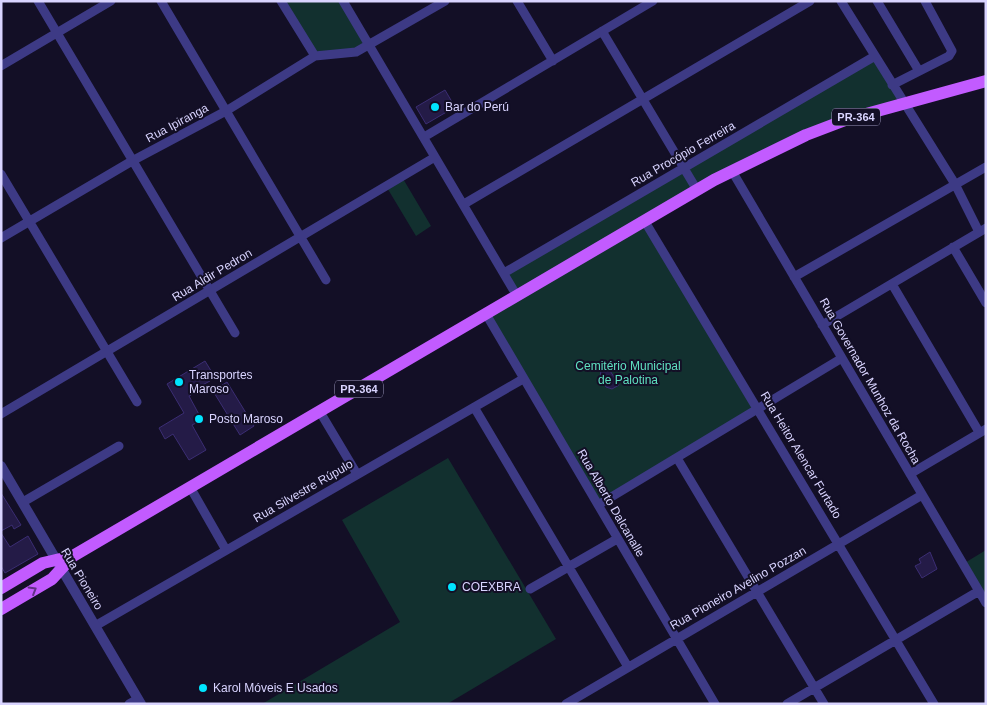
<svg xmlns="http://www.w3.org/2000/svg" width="987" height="705" font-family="Arial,sans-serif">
  <rect width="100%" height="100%" fill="#130f26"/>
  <path fill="#12302f" d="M 281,1 L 343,1 L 369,46 L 315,56 Z
    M 875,56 L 904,104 L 848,119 L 645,220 L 759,409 L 598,505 L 486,314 L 517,296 L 504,273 Z
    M 402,177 L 431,226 L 416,236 L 386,186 Z
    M 448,458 L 556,639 L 447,704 L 262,704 L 400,622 L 342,520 Z
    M 986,550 L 986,603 L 963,564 Z"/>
  <path fill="#241b47" stroke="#3b2d73" d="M 445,90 L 455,107 L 426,124 L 416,107 Z
    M 205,361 L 213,374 L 208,377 L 210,381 L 189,392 L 191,395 L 189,396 L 202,420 L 192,425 L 206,450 L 189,460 L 173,434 L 165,439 L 159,428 L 184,413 L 167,384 Z
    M 607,366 L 619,385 L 612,389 L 606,387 L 600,377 L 601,370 Z
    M 227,382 L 254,426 L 240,435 L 213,391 Z
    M 1,493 L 21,525 L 14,529 L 12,525 L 1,531 Z
    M 1,533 L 10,547 L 28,536 L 38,554 L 5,573 L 1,566 Z
    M 930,552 L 937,569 L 922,578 L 915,566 L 921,563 L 919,559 Z"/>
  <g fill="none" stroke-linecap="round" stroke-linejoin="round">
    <path stroke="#3d3a85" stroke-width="9" d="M 38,1 L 235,333
      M 161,1 L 326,280
      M 281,1 L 315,56
      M 343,1 L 517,296
      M 517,1 L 553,61
      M 841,1 L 955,184 L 979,232
      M 877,1 L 919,71
      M 602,31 L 697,190
      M 1,66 L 111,1
      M 892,85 L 949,56 L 952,51 L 925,1
      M 424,137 L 653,1
      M 732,171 L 986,603
      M 1,174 L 137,402
      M 464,204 L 810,1
      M 644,220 L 934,704
      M 1,238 L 132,161 L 226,111 L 315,56 L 356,52 L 445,1
      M 953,247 L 986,303
      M 504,273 L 875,56
      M 794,277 L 986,167
      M 892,284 L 979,432
      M 486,314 L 715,704
      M 822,325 L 986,228
      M 474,407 L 628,667
      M 320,412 L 357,474
      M 1,414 L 435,157
      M 677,458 L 824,704
      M 910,474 L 986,429
      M 190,487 L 226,550
      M 23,502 L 119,446
      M 598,505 L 842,358
      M 530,589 L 617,539
      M 95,626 L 523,379
      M 129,704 L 138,699
      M 566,704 L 922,495
      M 787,704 L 979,591"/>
    <path stroke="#3d3a85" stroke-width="10" d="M 1,466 L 141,704"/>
    <path stroke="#c25bff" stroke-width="12" d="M 1,588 L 43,563 L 73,556
      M 1,609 L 52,579 L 73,556 L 714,180 L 806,135 L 848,119 L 986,81"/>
  </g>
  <defs><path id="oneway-chevron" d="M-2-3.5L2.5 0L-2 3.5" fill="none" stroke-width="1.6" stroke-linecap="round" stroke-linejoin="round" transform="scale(1.25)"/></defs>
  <use stroke="#623188" href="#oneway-chevron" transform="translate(33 590) rotate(-31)"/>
  <g fill="#00e5ff" stroke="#130f26" stroke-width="2">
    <circle cx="435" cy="107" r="5"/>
    <circle cx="179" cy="382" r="5"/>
    <circle cx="199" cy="419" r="5"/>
    <circle cx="452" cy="587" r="5"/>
    <circle cx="203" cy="688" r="5"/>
  </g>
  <g text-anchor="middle" stroke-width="4" stroke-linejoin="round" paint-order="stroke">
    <g fill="#130f26" stroke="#9e99be" stroke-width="1">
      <rect x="832" y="108.5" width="48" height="17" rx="4"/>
      <rect x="335" y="380.5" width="48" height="17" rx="4"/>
    </g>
    <g font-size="11" font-weight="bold" fill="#d9d4ff">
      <text x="856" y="121">PR-364</text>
      <text x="359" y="393">PR-364</text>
    </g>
    <g font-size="12" fill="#d9d4ff" stroke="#130f26" text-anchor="start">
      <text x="445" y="111">Bar do Perú</text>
      <text x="189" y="379">Transportes<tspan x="189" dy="14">Maroso</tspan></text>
      <text x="209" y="423">Posto Maroso</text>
      <text x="462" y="591">COEXBRA</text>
      <text x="213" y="692">Karol Móveis E Usados</text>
    </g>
    <g font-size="12" fill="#d9d4ff" stroke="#130f26">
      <text transform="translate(177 123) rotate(-28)" y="4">Rua Ipiranga</text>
      <text transform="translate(683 154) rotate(-30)" y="4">Rua Procópio Ferreira</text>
      <text transform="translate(212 275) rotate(-31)" y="4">Rua Aldir Pedron</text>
      <text transform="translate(870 381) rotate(60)" y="4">Rua Governador Munhoz da Rocha</text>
      <text transform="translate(801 455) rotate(59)" y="4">Rua Heitor Alencar Furtado</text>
      <text transform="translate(303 491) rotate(-30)" y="4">Rua Silvestre Rúpulo</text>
      <text transform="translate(611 503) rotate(60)" y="4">Rua Alberto Dalcanalle</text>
      <text transform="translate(82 579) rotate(59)" y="4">Rua Pioneiro</text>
      <text transform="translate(738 588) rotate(-30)" y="4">Rua Pioneiro Avelino Pozzan</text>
    </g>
    <g font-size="12" fill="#5fe0c0" stroke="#130f26">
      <text x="628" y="370">Cemitério Municipal<tspan x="628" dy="14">de Palotina</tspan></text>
    </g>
  </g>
  <rect width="987" height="705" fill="none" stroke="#d9d4ff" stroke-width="5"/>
</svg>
